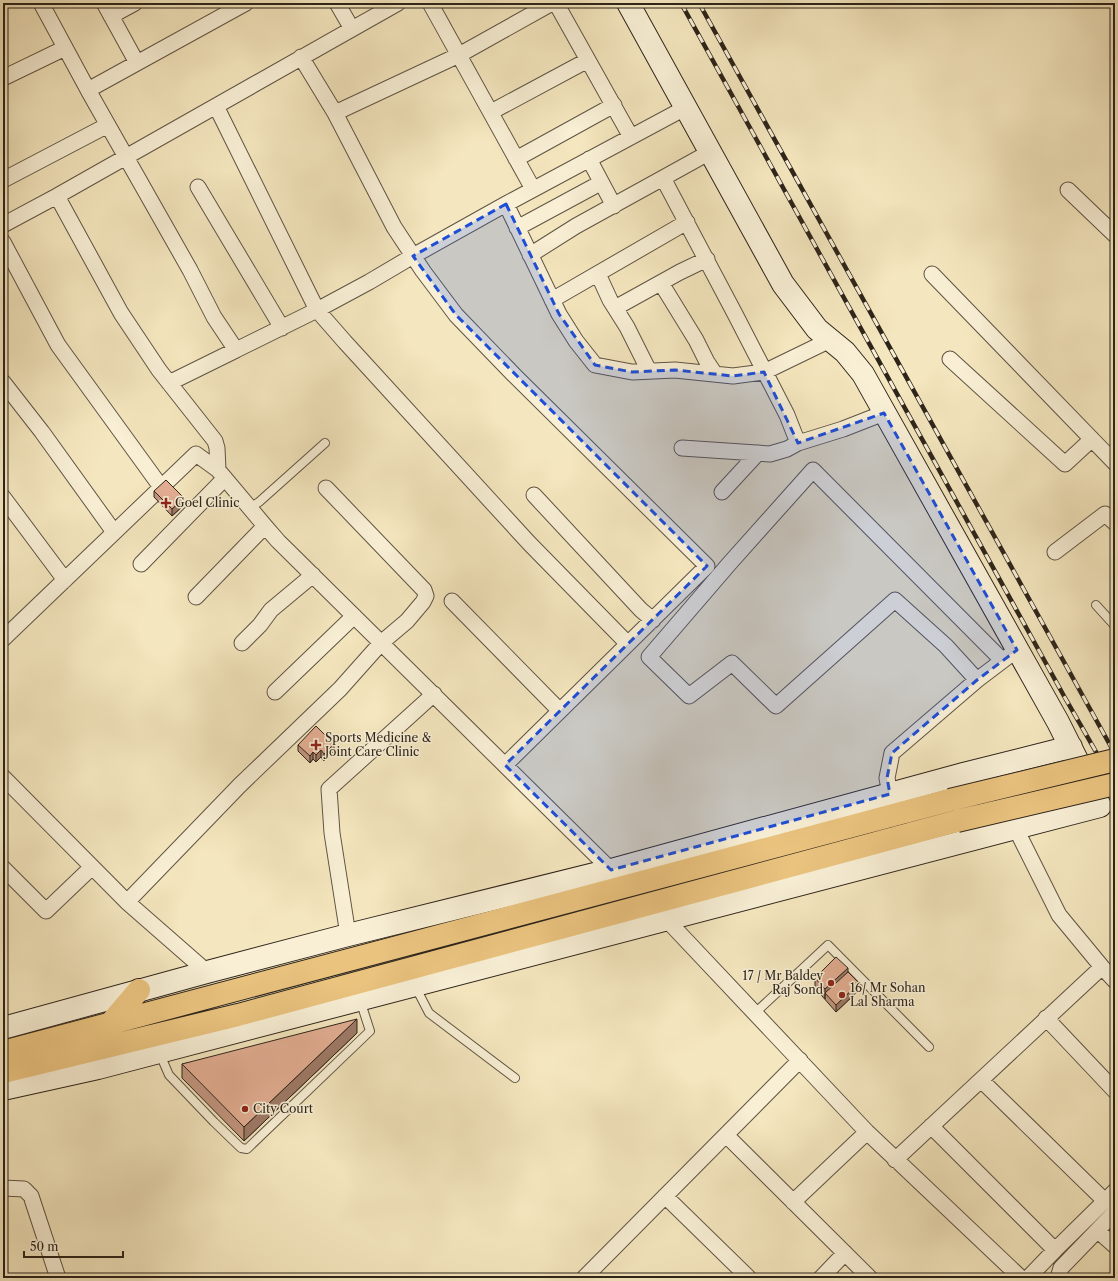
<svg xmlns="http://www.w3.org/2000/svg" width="1118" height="1281" font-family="'Libre Caslon Text',serif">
  <rect width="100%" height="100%" fill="#f4e6be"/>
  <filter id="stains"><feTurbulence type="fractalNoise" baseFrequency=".005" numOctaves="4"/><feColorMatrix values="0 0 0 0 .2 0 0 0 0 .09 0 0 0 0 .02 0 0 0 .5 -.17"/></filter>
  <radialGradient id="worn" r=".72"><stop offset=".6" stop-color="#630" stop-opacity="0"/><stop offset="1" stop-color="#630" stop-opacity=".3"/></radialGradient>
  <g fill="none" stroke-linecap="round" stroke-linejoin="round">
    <g stroke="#5f5443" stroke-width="10">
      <path id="lane" d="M 249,508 L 259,502 L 325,443
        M 1096,605 L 1115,626
        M 415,986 L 429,1013 L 515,1078
        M 755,1013 L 828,945 L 929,1047
        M 159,1052 L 169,1075 L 214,1122 L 241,1148 L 247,1149 L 370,1031 L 360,1000"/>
    </g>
    <g stroke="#5f5443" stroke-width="17">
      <path id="street" d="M 41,3 L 88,90
        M 104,3 L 137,63 L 88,90 L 190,270 L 214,317 L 236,350 L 317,310 L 369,282 L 413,256 L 506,204 L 685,108
        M 337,3 L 352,29
        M 430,3 L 533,189
        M 556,3 L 631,137
        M 111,16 L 135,3
        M 301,57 L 335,113 L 394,227 L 423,271 L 456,315 L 514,375 L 707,566 L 505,765
        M 137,63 L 246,3
        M 3,78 L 65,48
        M 216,106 L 317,310 L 345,342 L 529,543 L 628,644
        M 491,112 L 588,60
        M 335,113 L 459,55 L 552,3
        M 516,159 L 614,105
        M 589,159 L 614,206
        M 663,178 L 710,152
        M 3,180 L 108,125
        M 198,187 L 282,328
        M 1068,190 L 1115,235
        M 506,204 L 559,314 L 576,341 L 595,365 L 632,372 L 675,370 L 733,376 L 764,372 L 830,340
        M 3,225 L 57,196
        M 517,228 L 593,187
        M 3,242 L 58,345 L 161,487
        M 530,255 L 576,226 L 663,178 L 735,314 L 787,415 L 798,443 L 843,429 L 884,413
        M 598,274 L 610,300 L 627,327 L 649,371
        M 932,274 L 1115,463
        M 661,283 L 696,340 L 707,362 L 715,374
        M 552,300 L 687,222
        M 615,308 L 680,272 L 707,259
        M 950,359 L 1065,464 L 1092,439
        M 3,382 L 42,432 L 114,532
        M 169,383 L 236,350
        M 682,448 L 770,454 L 787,449 L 798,443
        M 218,470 L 217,448 L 215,441 L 159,370 L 121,313 L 57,196 L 398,3
        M 722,492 L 758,453
        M 534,495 L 641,610 L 653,620
        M 3,497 L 65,580
        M 1055,552 L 1105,514 L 1115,523
        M 141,564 L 225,478
        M 196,597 L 265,526
        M 452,601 L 560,711
        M 3,639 L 196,454 L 218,470 L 265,526 L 278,541 L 611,870
        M 242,643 L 260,625 L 271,610 L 313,575
        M 977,680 L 946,646 L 895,600 L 776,706 L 732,663 L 689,696 L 649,657 L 729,564 L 813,470 L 1002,660
        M 275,692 L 354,616
        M 3,777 L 127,902 L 207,972
        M 890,794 L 887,778 L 892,753 L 977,680 L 1010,655
        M 1016,829 L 1059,915 L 1102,967 L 1115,981
        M 3,868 L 46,911 L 92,867
        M 127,902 L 240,785 L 340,689 L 381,643 L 407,621 L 423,602 L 426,596 L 424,590 L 326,488
        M 666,919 L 867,1132 L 1021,1278
        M 348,935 L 332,833 L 329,789 L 434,694
        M 1046,1018 L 1115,1091
        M 981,1080 L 1105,1201
        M 931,1126 L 1055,1250
        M 726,1135 L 870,1278
        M 895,1160 L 1102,967
        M 3,1188 L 24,1189 L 31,1196 L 58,1278
        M 665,1196 L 749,1278
        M 793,1202 L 867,1132
        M 1098,1231 L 1115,1246
        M 584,1278 L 800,1060
        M 821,1278 L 845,1253
        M 1028,1278 L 1055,1250 L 1115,1191
        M 1058,1278 L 1061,1268 L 1115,1212"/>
    </g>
    <g stroke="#2d241a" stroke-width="24">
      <path id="secondary" d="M 3,1028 L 207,972 L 348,935 L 611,870 L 963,774 L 1071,747
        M 3,1089 L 98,1068 L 1100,806 L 1058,722 L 863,374 L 845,352 L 817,329 L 783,284 L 628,3"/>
    </g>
    <g stroke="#2d241a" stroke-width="24">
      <path id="highway" d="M 109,1025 L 139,990
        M 3,1052 L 950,800
        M 3,1072 L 238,1015 L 957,821"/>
    </g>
    <use href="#lane" stroke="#f8efd5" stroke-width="8"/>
    <use href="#street" stroke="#f8efd5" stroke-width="15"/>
    <use href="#secondary" stroke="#f8efd5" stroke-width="22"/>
    <use href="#highway" stroke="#eac37f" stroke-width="22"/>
    <g stroke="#2d241a" stroke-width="4.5">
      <path id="rail" d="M 681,3 L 1064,696 L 1115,785
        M 699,3 L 1115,754"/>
    </g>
    <use href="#rail" stroke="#f8efd5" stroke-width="3" stroke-dasharray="9" stroke-linecap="butt"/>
    <g stroke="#2d241a" stroke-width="24" stroke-linecap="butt">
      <path id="highway-bridge" d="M 950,800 L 1115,760
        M 957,821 L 1115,784"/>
    </g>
    <use href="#highway-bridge" stroke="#eac37f" stroke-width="22"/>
  </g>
  <path fill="#c2957e" stroke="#2d241a" d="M 154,491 L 184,505 L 172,516 L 154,497 Z
    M 298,745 L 334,751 L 324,761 L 321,757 L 316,762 L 313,759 L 310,763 L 298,751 Z
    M 848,972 L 859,990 L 836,1012 L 815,988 L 815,978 Z
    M 357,1033 L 244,1141 L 182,1078 L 182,1064 Z"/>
  <path fill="#9e7966" stroke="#2d241a" d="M 184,498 L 184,505 L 172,516 L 172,509 Z
    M 334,744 L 334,751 L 324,761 L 324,754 Z
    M 321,750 L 321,757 L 316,762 L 316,755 Z
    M 313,752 L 313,759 L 310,763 L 310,756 Z
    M 848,968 L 848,978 L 825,993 L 825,999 L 825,989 Z
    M 859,983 L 859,990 L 836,1012 L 836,1005 Z
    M 357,1019 L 357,1033 L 244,1141 L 244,1127 Z"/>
  <path fill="#e2ad92" stroke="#2d241a" d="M 166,480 L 184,498 L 172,509 L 154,491 Z
    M 316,726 L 334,744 L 324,754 L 321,750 L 316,755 L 313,752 L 310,756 L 298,745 Z
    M 836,957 L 848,968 L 825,989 L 815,978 Z
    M 848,972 L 859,983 L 836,1005 L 825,993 Z
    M 357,1019 L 244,1127 L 182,1064 Z"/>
  <path fill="#1d4ed8" fill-opacity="0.2" stroke="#1d4ed8" stroke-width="3" stroke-dasharray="8 5" stroke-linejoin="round" d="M 506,204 L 559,314 L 595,365 L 632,372 L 675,370 L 733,376 L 764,372 L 798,443 L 884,413 L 1017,650 L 977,680 L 892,753 L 887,778 L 890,794 L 611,870 L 505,765 L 707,566 L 456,315 L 413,256 Z"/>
  <g fill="#8f2418" stroke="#f8efd5" stroke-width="1.5">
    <path d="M164 497h4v4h4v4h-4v4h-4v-4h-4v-4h4z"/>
    <path d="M314 739h4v4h4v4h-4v4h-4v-4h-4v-4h4z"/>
    <circle cx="831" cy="983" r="4"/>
    <circle cx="842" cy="995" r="4"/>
    <circle cx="245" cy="1109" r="4"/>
  </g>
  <g text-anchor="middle" stroke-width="3" stroke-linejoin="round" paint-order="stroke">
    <g font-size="12" fill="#2d241a" stroke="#f8efd5" text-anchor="start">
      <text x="175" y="507">Goel Clinic</text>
      <text x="325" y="742">Sports Medicine &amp;<tspan x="325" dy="14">Joint Care Clinic</tspan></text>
      <text x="823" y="980" text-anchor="end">17 / Mr Baldev<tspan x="823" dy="14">Raj Sond</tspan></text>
      <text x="850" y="992">16/ Mr Sohan<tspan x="850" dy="14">Lal Sharma</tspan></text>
      <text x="253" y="1113">City Court</text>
    </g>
  </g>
  <rect width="1118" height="1281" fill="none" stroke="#f4e6be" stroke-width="16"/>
  <rect x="4" y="4" width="1110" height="1273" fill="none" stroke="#2d241a" stroke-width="2"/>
  <rect x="8" y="8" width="1102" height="1265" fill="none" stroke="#2d241a"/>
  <path d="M24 1251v6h99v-6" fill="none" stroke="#2d241a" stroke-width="2"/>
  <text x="30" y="1251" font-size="12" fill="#2d241a" stroke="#f8efd5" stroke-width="3" paint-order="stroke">50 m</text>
  <rect width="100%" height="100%" filter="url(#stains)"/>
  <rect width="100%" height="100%" fill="url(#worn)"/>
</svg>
